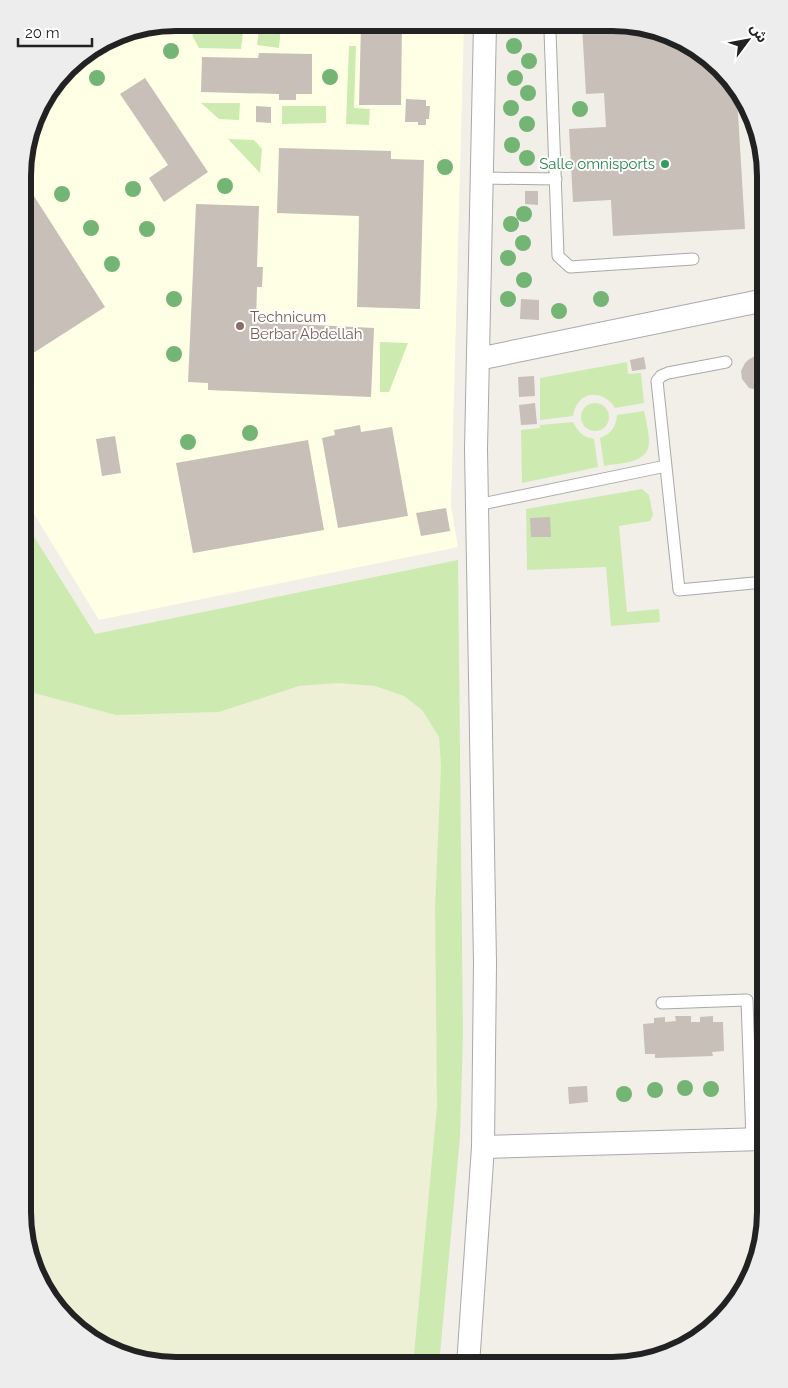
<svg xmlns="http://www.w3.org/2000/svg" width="788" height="1388" font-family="Raleway,'Noto Sans Arabic',sans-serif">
  <rect width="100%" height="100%" fill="#f2efe9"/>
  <path fill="#ffffe5" d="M 176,23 L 464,24 L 451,506 L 458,547 L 99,620 L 23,496 L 24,157 L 38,108 L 75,61 L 118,34 Z"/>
  <path fill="#eef0d5" d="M 338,683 L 375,686 L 404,696 L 422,710 L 439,737 L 441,766 L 435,907 L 437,1106 L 413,1365 L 156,1364 L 82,1334 L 54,1305 L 31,1261 L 23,1212 L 23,690 L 116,715 L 219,712 L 299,686 Z"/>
  <path fill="#cdebb0" d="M 210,23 L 236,23 L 243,33 L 241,49 L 199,48 L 192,35 Z
    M 255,23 L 316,23 L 319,29 L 281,26 L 279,48 L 257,45 L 259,29 Z
    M 349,46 L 356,46 L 354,108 L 370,109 L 369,125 L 346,124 Z
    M 201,103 L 240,103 L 239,120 L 219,119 Z
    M 282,106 L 326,106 L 326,123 L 282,124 Z
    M 228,139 L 254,140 L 262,149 L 260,173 Z
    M 380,342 L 408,343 L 389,392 L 380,392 Z
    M 627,362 L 628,374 L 641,373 L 644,403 L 615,408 C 602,388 577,391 573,416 L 540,420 L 540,378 Z
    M581 417a14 14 0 1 1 28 0a14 14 0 1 1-28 0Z
    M 644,411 C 646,421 649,432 649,442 C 649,464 619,463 604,466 L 600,438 C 611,434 616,427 617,415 Z
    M 573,422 C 578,432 583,437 594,439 L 598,467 L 522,483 L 521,430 L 540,428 L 540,425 Z
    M 642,489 L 649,495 L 653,515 L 650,521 L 619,526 L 627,612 L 659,609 L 660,622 L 611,626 L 606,567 L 527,570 L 526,509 Z
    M 23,519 L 95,634 L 458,560 L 463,1035 L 460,1137 L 439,1365 L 413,1365 L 437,1106 L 435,907 L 441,766 L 439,737 L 422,710 L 404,696 L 375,686 L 338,683 L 299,686 L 219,712 L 116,715 L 23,690 Z"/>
  <path fill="#c7bfb8" d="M 361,24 L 402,24 L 401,105 L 359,105 Z
    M 582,25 L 641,25 L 713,60 L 737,97 L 745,229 L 613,236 L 611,200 L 573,202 L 569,129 L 606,127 L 604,93 L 586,94 Z
    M 259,53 L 312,54 L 312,94 L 296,94 L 296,100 L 279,100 L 279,94 L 201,92 L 202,57 L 258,58 Z
    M 145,78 L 208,172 L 164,202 L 149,178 L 168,165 L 120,94 Z
    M 406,99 L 426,100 L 426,106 L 430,106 L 429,119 L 426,119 L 426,125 L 418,125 L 418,122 L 405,122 Z
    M 256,106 L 271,107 L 271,123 L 256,122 Z
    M 279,148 L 391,151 L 391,159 L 424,160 L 420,309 L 357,307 L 359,216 L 277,213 Z
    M 525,191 L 538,191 L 538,205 L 525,204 Z
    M 32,193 L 105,307 L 24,359 L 24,198 Z
    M 196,204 L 259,206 L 257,267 L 263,267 L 262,287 L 257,287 L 256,322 L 374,328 L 371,397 L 208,390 L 208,383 L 188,382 Z
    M 521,299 L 539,300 L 539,320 L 520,319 Z
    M 755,356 L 765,357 L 765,391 L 757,390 L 749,388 L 742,379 L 741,371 L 745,363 L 748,360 Z
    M 644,357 L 646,369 L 632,371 L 630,360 Z
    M 534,376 L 535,396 L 519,397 L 518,377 Z
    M 535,403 L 537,424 L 521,425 L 519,405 Z
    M 360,425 L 361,432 L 392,427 L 408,516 L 338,528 L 322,438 L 335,435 L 334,430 Z
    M 115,436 L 121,473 L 102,476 L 96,439 Z
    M 308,440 L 324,530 L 193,553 L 176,463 Z
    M 761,476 L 765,476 L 765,517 L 754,518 L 754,492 L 757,487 L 762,484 Z
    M 446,508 L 450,531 L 421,536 L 416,513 Z
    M 550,517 L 551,537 L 531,537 L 530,518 Z
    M 675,1016 L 691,1016 L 691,1022 L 700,1022 L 700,1017 L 713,1016 L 713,1022 L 723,1022 L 724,1051 L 712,1052 L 713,1056 L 655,1058 L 655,1054 L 645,1054 L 643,1024 L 654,1023 L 654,1018 L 665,1017 L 665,1022 L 676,1021 Z
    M 587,1086 L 588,1102 L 569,1104 L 568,1087 Z"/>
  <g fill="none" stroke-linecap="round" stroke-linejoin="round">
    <g stroke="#a9a9a9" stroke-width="13">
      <path id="service" d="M 550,31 L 558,256 L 570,267 L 693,259
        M 482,178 L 556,179
        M 726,362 L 668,373 L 661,376 L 657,381 L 679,590 L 765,582
        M 477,505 L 666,466
        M 662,1003 L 747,1000 L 752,1139"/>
    </g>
    <g stroke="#a9a9a9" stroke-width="24">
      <path id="minor" d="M 478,359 L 765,300
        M 483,1147 L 765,1139
        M 468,1365 L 483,1147 L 485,963 L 476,449 L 485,24"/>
    </g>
    <use href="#service" stroke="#fff" stroke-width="11"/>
    <use href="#minor" stroke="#fff" stroke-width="22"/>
  </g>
  <g fill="#74b475">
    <circle cx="514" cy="46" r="8"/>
    <circle cx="171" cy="51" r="8"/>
    <circle cx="529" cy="61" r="8"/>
    <circle cx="330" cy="77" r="8"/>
    <circle cx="97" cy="78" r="8"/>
    <circle cx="515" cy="78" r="8"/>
    <circle cx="528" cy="93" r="8"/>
    <circle cx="511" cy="108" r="8"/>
    <circle cx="580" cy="109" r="8"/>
    <circle cx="527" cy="124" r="8"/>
    <circle cx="512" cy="145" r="8"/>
    <circle cx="527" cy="158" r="8"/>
    <circle cx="445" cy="167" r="8"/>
    <circle cx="225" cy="186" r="8"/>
    <circle cx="133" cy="189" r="8"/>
    <circle cx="62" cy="194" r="8"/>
    <circle cx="524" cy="214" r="8"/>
    <circle cx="511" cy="224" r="8"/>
    <circle cx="91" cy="228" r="8"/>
    <circle cx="147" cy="229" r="8"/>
    <circle cx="523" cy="243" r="8"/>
    <circle cx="508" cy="258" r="8"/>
    <circle cx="112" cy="264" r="8"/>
    <circle cx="524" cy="280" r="8"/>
    <circle cx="174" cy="299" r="8"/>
    <circle cx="508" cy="299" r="8"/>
    <circle cx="601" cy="299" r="8"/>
    <circle cx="559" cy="311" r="8"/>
    <circle cx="174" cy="354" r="8"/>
    <circle cx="250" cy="433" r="8"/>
    <circle cx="188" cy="442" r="8"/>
    <circle cx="685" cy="1088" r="8"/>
    <circle cx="711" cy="1089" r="8"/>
    <circle cx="655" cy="1090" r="8"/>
    <circle cx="624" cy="1094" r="8"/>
  </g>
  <circle fill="#2e9e5b" stroke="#fff" stroke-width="2" cx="665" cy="164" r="5"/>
  <circle fill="#8d6e63" stroke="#fff" stroke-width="2" cx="240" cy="326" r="5"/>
  <g text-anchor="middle" stroke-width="4" stroke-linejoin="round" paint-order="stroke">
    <g font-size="15" fill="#27864d" stroke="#fff" text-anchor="end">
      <text x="655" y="169">Salle omnisports</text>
    </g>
    <g font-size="15" fill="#785e54" stroke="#fff" text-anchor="start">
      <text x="250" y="322">Technicum<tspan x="250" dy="17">Berbar Abdellah</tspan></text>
    </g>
  </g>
  <path d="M0 0H788V1388H0ZM176 31H612A145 145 0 0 1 757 176V1212A145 145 0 0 1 612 1357H176A145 145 0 0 1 31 1212V176A145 145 0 0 1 176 31Z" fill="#ededed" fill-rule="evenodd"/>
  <path fill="none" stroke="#222" stroke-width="6" d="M176 31H612A145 145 0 0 1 757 176V1212A145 145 0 0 1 612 1357H176A145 145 0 0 1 31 1212V176A145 145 0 0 1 176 31Z"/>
  <g transform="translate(748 40) rotate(58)" stroke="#ffffff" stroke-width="4" paint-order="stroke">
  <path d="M0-4L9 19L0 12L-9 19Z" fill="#222222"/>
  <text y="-8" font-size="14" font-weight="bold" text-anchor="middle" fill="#222222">ش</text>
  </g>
  <path d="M18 38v8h74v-8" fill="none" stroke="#222222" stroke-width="2.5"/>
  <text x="25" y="38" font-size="15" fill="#222222" stroke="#ffffff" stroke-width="4" paint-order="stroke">20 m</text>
</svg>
